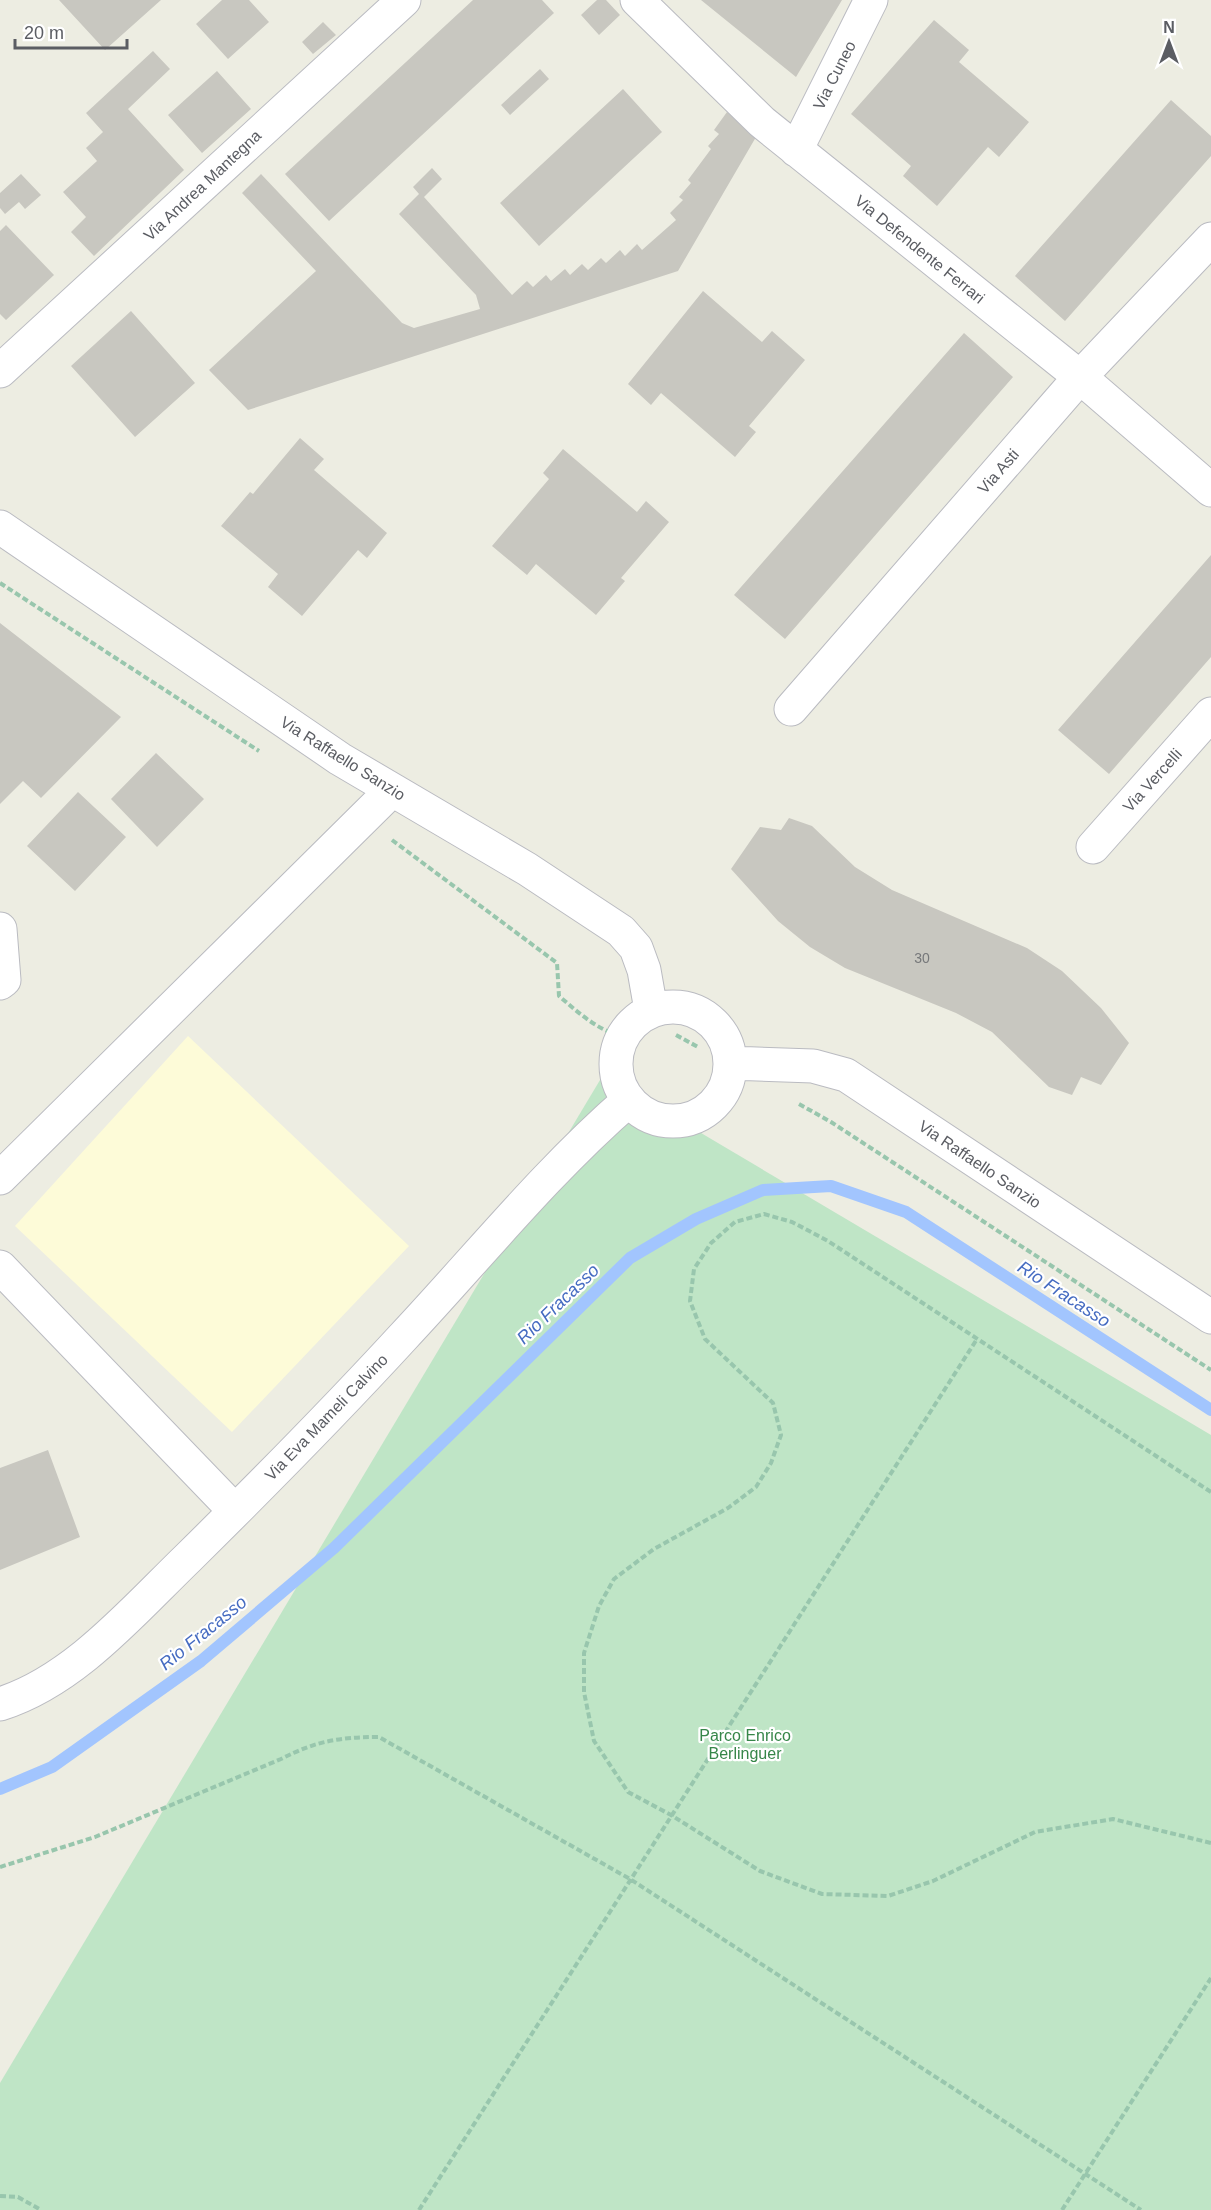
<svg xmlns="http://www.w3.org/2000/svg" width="1211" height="2210" font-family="Helvetica,sans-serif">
  <rect width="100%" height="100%" fill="#edede2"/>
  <path fill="#fdfbd8" d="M 188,1036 L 409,1246 L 232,1432 L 15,1226 Z"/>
  <path fill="#bfe5c6" d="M 603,1075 L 1211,1435 L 1211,2210 L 0,2210 L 0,2083 Z"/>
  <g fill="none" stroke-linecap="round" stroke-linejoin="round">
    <path stroke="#a2c5fe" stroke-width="12" d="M 0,1789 L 52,1767 L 201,1661 L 334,1548 L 630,1258 L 696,1219 L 763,1190 L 831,1186 L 906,1212 L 1211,1410"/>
  </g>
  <path fill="#c8c7c0" d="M 59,0 L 161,0 L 105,50 Z
    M 222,0 L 249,0 L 269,22 L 228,59 L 196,24 Z
    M 473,0 L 542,0 L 554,13 L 329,221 L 285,174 Z
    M 597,0 L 606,0 L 620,15 L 599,35 L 581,15 Z
    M 701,0 L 842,0 L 796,77 Z
    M 934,20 L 969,50 L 959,62 L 1029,122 L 999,157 L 988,147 L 937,206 L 903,176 L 911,166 L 851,114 Z
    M 323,22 L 336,35 L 313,54 L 302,42 Z
    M 153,51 L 170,69 L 128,109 L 184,170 L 94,256 L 71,232 L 86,217 L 63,192 L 97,161 L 86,148 L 103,132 L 86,113 Z
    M 540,69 L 549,79 L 510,115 L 501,105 Z
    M 217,71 L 251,109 L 202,153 L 168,115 Z
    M 623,89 L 662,132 L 539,246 L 500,203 Z
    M 1171,100 L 1211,136 L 1211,156 L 1065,321 L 1015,276 Z
    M 727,112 L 756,137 L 678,271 L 248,410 L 209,370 L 316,271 L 242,193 L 261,174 L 402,323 L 414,328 L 480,309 L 476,295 L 399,214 L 419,194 L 413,187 L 432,168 L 442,179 L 424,197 L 512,295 L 527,281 L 533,287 L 546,275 L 551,281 L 565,269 L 570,275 L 582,264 L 588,270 L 601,258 L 606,263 L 620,250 L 625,256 L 637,244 L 642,250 L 676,220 L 670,213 L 683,200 L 679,197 L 691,183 L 688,180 L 711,149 L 708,146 L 719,134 L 714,130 Z
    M 21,174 L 41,195 L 25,209 L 19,202 L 5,214 L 0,208 L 0,193 Z
    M 6,225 L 54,275 L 6,320 L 0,314 L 0,231 Z
    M 703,291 L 762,342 L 772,331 L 805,360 L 749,426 L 756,432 L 735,457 L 661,393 L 651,405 L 628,384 Z
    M 131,311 L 195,383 L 135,437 L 71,366 Z
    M 964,333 L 1013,377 L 785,639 L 734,595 Z
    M 300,438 L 324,459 L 314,470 L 387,533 L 367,558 L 358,550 L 302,616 L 268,587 L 278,574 L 221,526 L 250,492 L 253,494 Z
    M 563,449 L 637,512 L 646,501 L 669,522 L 621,578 L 625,581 L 596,615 L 536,564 L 527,575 L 492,546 L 549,479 L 543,473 Z
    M 1211,555 L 1211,657 L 1109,774 L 1058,730 Z
    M 0,623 L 121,717 L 41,798 L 23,781 L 0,804 Z
    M 156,753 L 204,799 L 157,847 L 111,799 Z
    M 78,792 L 126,837 L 75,891 L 27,846 Z
    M 789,818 L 812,826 L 855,867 L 892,890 L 1027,948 L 1062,971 L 1101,1008 L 1129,1043 L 1101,1085 L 1081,1077 L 1072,1095 L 1049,1087 L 992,1032 L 956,1013 L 845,968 L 810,947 L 778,921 L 731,869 L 760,827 L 781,830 Z
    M 48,1450 L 80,1537 L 0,1570 L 0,1468 Z"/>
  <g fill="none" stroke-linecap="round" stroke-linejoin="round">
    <g stroke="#babbc1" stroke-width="35">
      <path id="minor" d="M 637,0 L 762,122 L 1080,377 L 1211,490
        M 796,150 L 871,0
        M 0,371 L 404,0
        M 0,527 L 340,759 L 527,869 L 621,931 L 636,948 L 644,970 L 651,1010
        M 791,709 L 1080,377 L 1211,239
        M 1093,847 L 1211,714
        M 0,929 L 4,980 L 0,983
        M616 1064a57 57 0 1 1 114 0a57 57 0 1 1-114 0Z
        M 730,1063 L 813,1066 L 846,1075 L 1211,1317
        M 0,1178 L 392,790
        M 0,1267 L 235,1511
        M 0,1704 C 74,1681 133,1611 188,1558 C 261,1486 334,1412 403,1337 C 478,1257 546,1172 629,1100"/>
    </g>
    <path stroke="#98c6ad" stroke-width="4" stroke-dasharray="6 3" stroke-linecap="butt" d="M 0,583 L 259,751
      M 392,840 L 557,963 L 559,996 C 579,1013 600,1033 627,1037
      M 676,1035 L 698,1047
      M 799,1104 L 831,1122 L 1211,1370
      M 1211,1492 L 828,1241 L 792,1222 L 764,1214 L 735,1222 L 711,1243 L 694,1269 L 690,1301 L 705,1339 L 773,1403 L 781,1435 L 771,1463 L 756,1487 L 728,1508 L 654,1549 L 614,1579 L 599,1606 L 584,1653 L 584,1692 L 594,1741 L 628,1792 L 671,1815 L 760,1871 L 822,1894 L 888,1896 L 933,1881 L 1035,1832 L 1113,1819 L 1211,1843
      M 0,1867 L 95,1837 L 281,1759 C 316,1741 339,1737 379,1737 L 630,1879 L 1141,2210
      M 0,2196 L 18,2197 L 41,2210
      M 419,2210 L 977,1339
      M 1062,2210 L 1211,1978"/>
    <use href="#minor" stroke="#fff" stroke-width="33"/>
  </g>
  <g text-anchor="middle" stroke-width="4.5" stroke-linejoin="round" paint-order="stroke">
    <g font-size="14" fill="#76787a">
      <text x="922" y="963">30</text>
    </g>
    <g font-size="16" fill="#5b5d63" stroke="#fff">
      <text transform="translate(834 75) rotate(-63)" y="6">Via Cuneo</text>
      <text transform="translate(202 185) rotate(-43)" y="6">Via Andrea Mantegna</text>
      <text transform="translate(920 249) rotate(39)" y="6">Via Defendente Ferrari</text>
      <text transform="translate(998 471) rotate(-49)" y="6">Via Asti</text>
      <text transform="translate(343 758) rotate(32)" y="6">Via Raffaello Sanzio</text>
      <text transform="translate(1152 780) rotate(-48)" y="6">Via Vercelli</text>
      <text transform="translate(980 1164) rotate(34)" y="6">Via Raffaello Sanzio</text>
      <text transform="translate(326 1417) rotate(-46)" y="6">Via Eva Mameli Calvino</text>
    </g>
    <g font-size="16" fill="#368649" stroke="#fff">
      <text x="745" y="1741">Parco Enrico<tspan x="745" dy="18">Berlinguer</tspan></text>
    </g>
    <g font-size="18" font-style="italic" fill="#456bc1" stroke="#fff">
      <text transform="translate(1064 1294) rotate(33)" y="6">Rio Fracasso</text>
      <text transform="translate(558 1304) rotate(-44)" y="6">Rio Fracasso</text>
      <text transform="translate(203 1633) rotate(-39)" y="6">Rio Fracasso</text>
    </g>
  </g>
  <g transform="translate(1169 42)" stroke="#ffffff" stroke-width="4.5" paint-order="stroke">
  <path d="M0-4.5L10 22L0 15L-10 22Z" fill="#5b5d63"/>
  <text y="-9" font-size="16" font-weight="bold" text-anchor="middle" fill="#5b5d63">N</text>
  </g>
  <path d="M15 39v9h112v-9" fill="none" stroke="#5b5d63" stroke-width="3"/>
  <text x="24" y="39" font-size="18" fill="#5b5d63" stroke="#ffffff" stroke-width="4.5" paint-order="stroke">20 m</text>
</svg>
